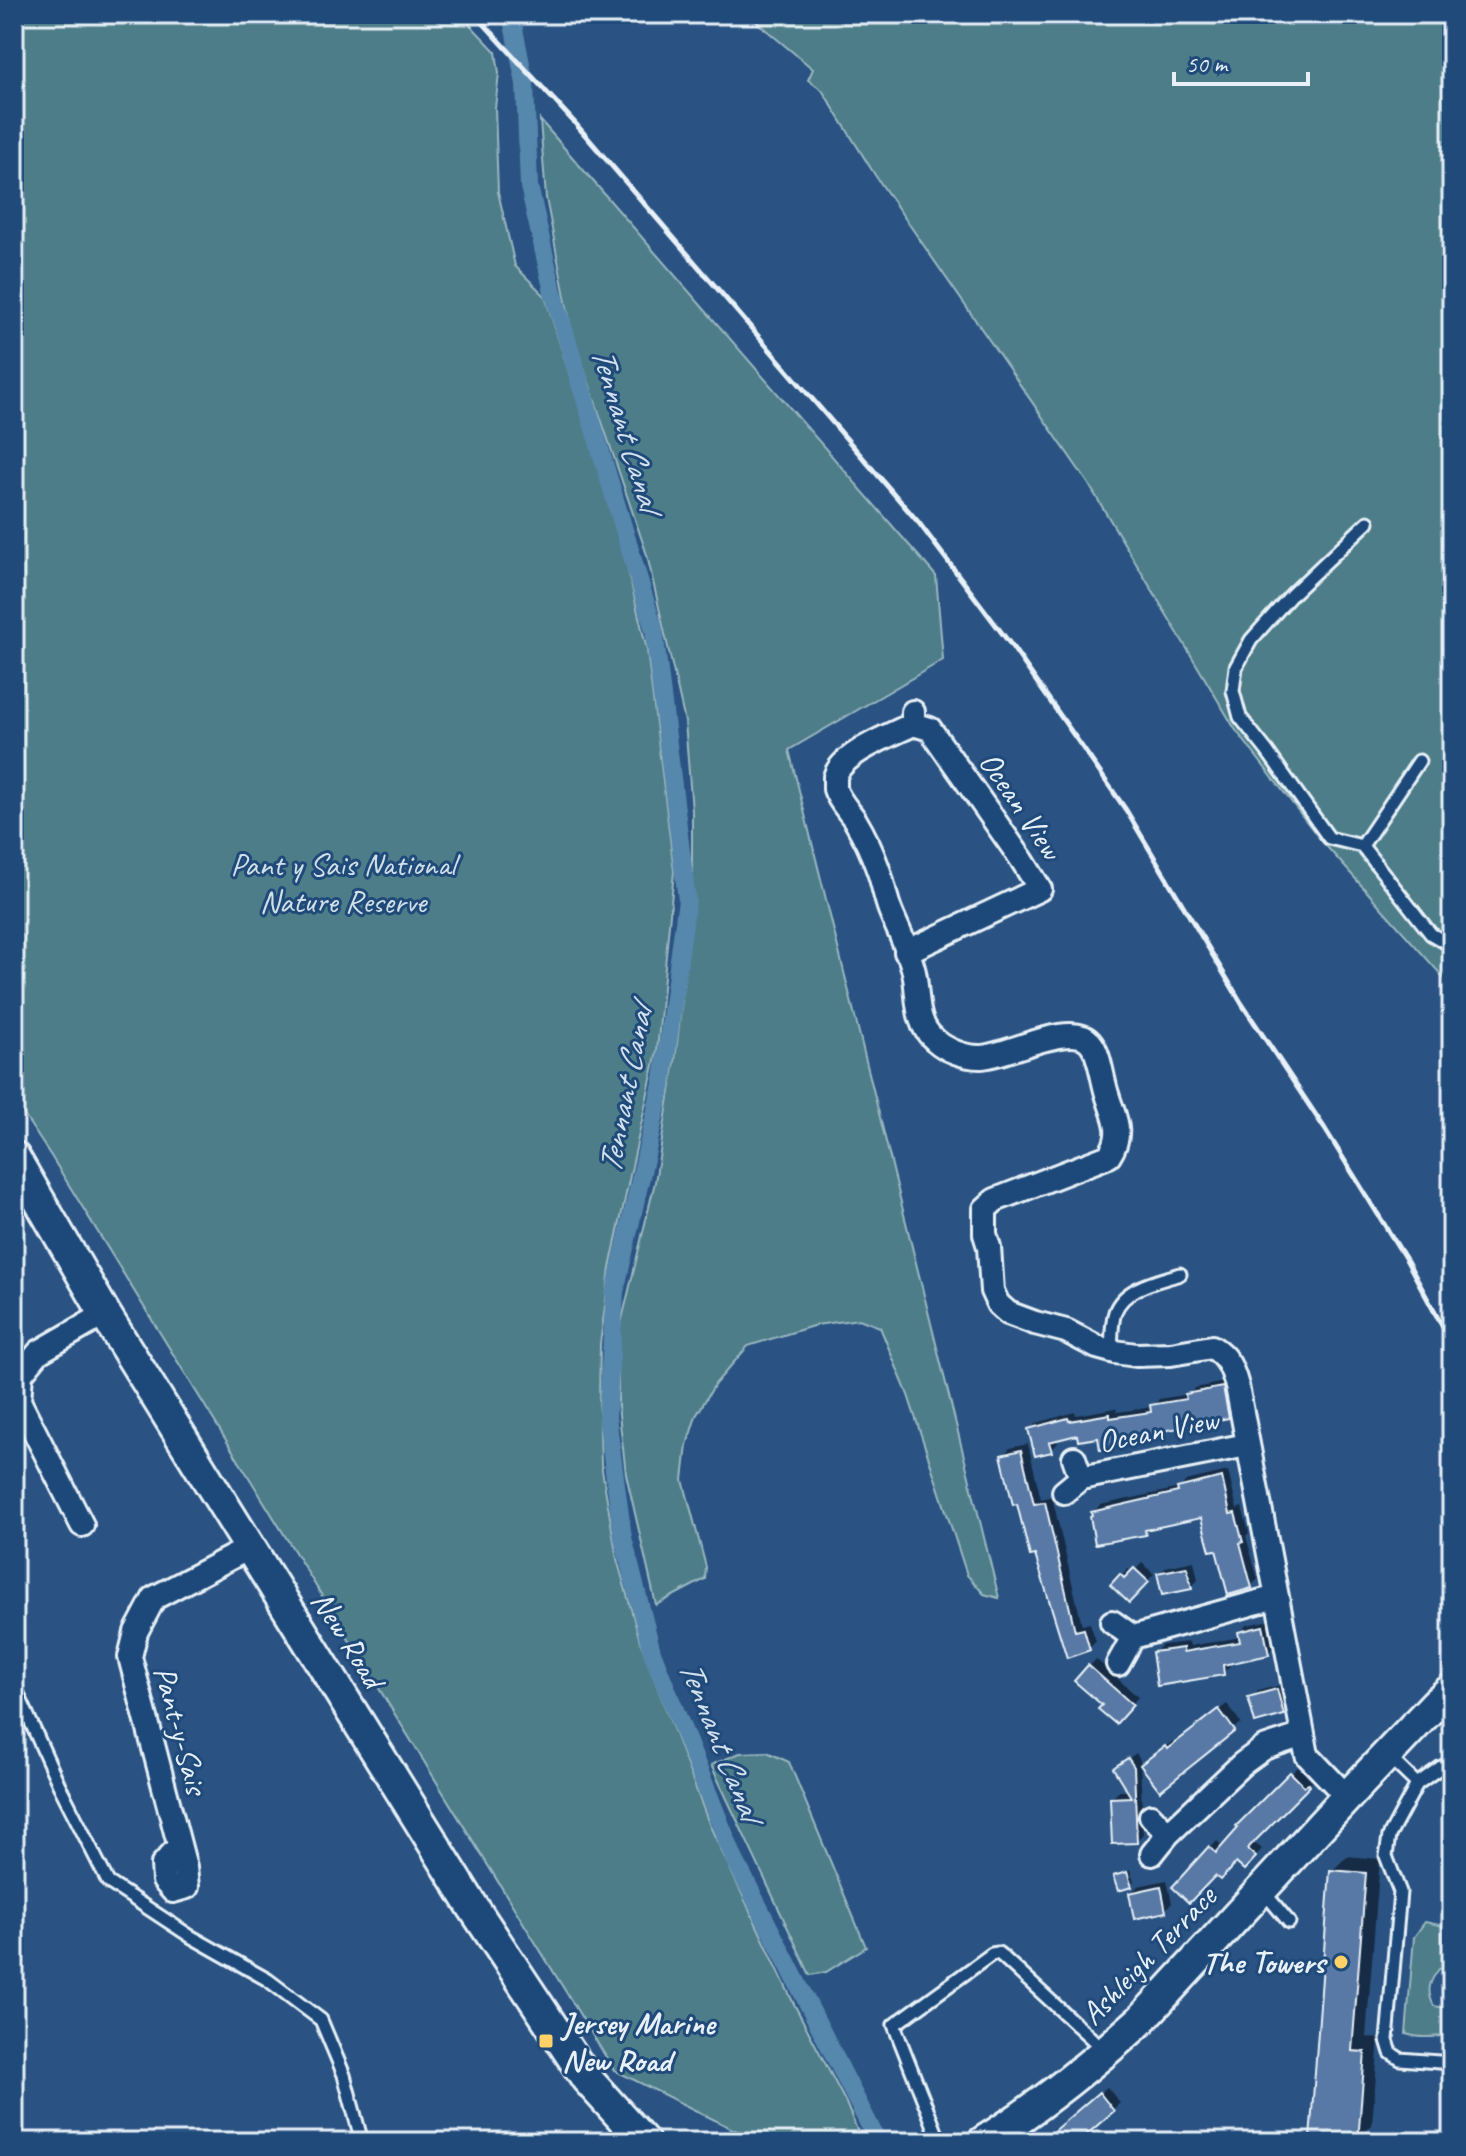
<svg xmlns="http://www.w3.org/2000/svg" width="1466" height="2156" font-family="Caveat,sans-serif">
  <rect width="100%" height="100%" fill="#2a5383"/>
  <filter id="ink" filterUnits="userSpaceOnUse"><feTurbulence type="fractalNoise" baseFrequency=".0125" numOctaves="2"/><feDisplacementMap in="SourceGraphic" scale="16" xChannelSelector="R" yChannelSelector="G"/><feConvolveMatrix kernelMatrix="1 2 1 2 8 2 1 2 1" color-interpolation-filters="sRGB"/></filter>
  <g filter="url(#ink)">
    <path fill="#4d7d88" stroke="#9ab7c0" stroke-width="2" d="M 14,14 L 460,14 L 496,52 L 499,73 L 495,108 L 498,192 L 515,266 L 545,296 L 619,533 L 647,650 L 674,871 L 657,1051 L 610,1268 L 600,1344 L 599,1400 L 601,1464 L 617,1559 L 640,1641 L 710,1826 L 793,2002 L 846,2103 L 862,2142 L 759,2142 L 614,2070 L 51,1156 L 14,1100 Z
      M 747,14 L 1452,14 L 1452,987 L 1320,839 L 1235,729 L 1088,483 L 875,175 L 822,90 L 808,80 L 813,69 Z
      M 540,120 L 936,576 L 943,660 L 789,750 L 999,1598 L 984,1594 L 967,1575 L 908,1395 L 880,1327 L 859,1319 L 816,1325 L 748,1346 L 715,1384 L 696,1416 L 687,1445 L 683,1480 L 706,1567 L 705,1579 L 656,1605 L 626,1474 L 618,1406 L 618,1336 L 655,1182 L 675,1061 L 692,911 L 692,811 L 685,722 L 647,555 L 572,333 L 546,198 Z
      M 767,1752 L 789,1762 L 866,1947 L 826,1972 L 810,1975 L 711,1765 L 740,1753 Z
      M 1425,1922 L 1444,1926 L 1443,1942 L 1452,1944 L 1452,1966 L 1439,1969 C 1429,1982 1426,1991 1434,2006 L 1452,2009 L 1452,2034 C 1438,2037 1420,2039 1406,2034 L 1414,1937 Z"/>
    <path fill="#0007" d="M 1229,1381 L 1235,1409 L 1228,1416 L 1160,1431 L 1153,1438 L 1099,1436 L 1078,1432 L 1056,1438 L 1058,1443 L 1051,1450 L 1030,1430 L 1037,1423 L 1075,1412 L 1076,1415 L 1116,1408 L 1117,1412 L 1153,1407 L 1159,1399 L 1189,1394 L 1195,1388 Z
      M 1028,1444 L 1041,1499 L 1052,1496 L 1082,1625 L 1090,1623 L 1096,1641 L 1089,1648 L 1069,1655 L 1003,1455 L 1010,1448 Z
      M 1228,1471 L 1237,1509 L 1242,1507 L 1249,1533 L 1246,1536 L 1258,1579 L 1251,1586 L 1217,1547 L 1202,1515 L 1151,1527 L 1145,1533 L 1093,1512 L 1100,1505 L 1180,1488 L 1186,1481 Z
      M 1194,1561 L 1198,1580 L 1191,1587 L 1159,1574 L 1166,1567 Z
      M 1142,1563 L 1154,1574 L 1129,1600 L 1113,1585 L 1128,1569 L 1132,1573 Z
      M 1270,1620 L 1275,1646 L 1268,1653 L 1229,1661 L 1230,1666 L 1223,1673 L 1155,1652 L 1162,1645 L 1189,1642 L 1190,1646 L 1241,1637 L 1240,1632 L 1247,1625 Z
      M 1096,1659 L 1138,1697 L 1122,1715 L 1104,1705 L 1077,1680 Z
      M 1284,1684 L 1290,1706 L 1283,1713 L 1251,1698 L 1258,1691 Z
      M 1227,1704 L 1241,1723 L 1216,1742 L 1150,1758 L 1173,1741 L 1174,1743 Z
      M 1136,1753 L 1140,1760 L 1143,1834 L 1136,1841 L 1112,1798 L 1119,1791 L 1130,1791 L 1115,1769 Z
      M 1298,1767 L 1311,1781 L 1315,1779 L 1252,1841 L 1262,1849 L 1244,1868 L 1236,1860 L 1215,1873 L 1174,1886 L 1217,1841 L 1224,1847 L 1241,1828 L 1238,1826 Z
      M 1347,1856 L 1380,1859 L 1366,2037 L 1379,2038 L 1372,2125 L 1357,2140 L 1332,1871 Z
      M 1130,1870 L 1134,1882 L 1131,1885 L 1116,1877 Z
      M 1167,1880 L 1172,1903 L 1165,1910 L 1131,1893 L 1138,1886 Z
      M 1452,1974 L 1452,1996 L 1449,1997 L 1444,1993 L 1442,1984 Z
      M 1107,2087 L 1120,2103 L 1080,2138 L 1082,2140 L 1079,2142 L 1048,2142 L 1060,2127 Z"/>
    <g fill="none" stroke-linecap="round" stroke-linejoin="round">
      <path stroke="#5787ac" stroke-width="18" d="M 511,14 L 525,84 L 529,186 L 553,292 L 654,630 L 687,900 L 663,1079 L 615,1292 L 607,1417 L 623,1538 L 652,1652 L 734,1858 L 878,2142"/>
    </g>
    <path fill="#5879a5" stroke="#e8f1f8" stroke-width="2" d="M 1223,1387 L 1229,1418 L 1153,1433 L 1154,1440 L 1100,1450 L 1098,1438 L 1078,1441 L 1077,1435 L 1049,1442 L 1052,1452 L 1035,1456 L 1028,1429 L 1068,1418 L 1069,1421 L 1110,1414 L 1110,1418 L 1151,1412 L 1150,1405 L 1186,1399 L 1185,1394 Z
      M 1021,1450 L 1034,1504 L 1045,1502 L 1075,1631 L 1084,1629 L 1090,1650 L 1067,1658 L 1035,1555 L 1030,1556 L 1017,1504 L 1013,1505 L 1001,1455 Z
      M 1222,1477 L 1230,1514 L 1235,1513 L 1243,1542 L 1240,1543 L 1252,1588 L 1228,1595 L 1216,1550 L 1210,1551 L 1201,1518 L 1145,1530 L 1146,1535 L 1095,1544 L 1090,1516 L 1092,1515 L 1091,1512 L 1178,1492 L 1177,1488 Z
      M 1187,1567 L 1192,1589 L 1162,1595 L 1157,1573 Z
      M 1134,1568 L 1149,1582 L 1129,1603 L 1110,1585 L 1120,1574 L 1124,1578 Z
      M 1263,1626 L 1269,1655 L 1223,1665 L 1224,1675 L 1157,1686 L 1152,1652 L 1183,1648 L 1183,1652 L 1240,1642 L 1238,1632 Z
      M 1088,1665 L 1133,1705 L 1116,1724 L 1098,1709 L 1102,1705 L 1074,1681 Z
      M 1277,1689 L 1284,1715 L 1255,1723 L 1248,1697 Z
      M 1219,1709 L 1235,1731 L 1160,1791 L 1140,1765 L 1165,1746 L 1167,1749 Z
      M 1128,1758 L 1134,1767 L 1137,1843 L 1112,1844 L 1110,1798 L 1131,1797 L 1113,1768 Z
      M 1290,1772 L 1304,1786 L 1309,1784 L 1310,1786 L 1247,1849 L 1256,1857 L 1244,1870 L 1236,1863 L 1220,1880 L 1215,1876 L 1189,1903 L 1172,1887 L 1209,1846 L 1216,1853 L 1238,1828 L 1236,1826 Z
      M 1330,1870 L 1366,1873 L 1352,2051 L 1365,2052 L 1358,2142 L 1310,2139 Z
      M 1127,1872 L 1132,1887 L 1118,1891 L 1113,1876 Z
      M 1161,1886 L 1166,1912 L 1134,1919 L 1129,1893 Z
      M 1099,2092 L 1114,2111 L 1078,2142 L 1057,2142 L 1050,2134 Z"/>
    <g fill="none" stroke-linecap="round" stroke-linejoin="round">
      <g stroke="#e8f1f8" stroke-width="17">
        <path id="service" d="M 1368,522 L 1292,594 L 1251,640 L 1236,667 L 1233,691 L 1240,717 L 1267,751 L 1329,838 L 1362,846 L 1431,934 L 1452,946
          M 1362,846 L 1419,761
          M 1111,1351 C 1112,1338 1111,1324 1115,1312 C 1124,1287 1159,1281 1180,1274
          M 14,1685 L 59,1785 L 108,1882 L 190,1936 L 268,1980 L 321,2020 L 344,2075 L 362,2142
          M 1388,1756 L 1417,1784
          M 1452,1764 L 1441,1767 L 1417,1784 L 1389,1836 L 1386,1856 L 1400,1892 L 1387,2040 L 1391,2053 L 1400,2059 L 1452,2063
          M 1264,1892 L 1289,1922
          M 940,2142 L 894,2025 L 992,1954 L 998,1953 L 1003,1957 L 1105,2051"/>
      </g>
      <g stroke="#e8f1f8" stroke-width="28">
        <path id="minor" d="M 913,724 C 892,735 841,753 835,777 C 835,779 835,788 835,789 C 838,800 849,811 855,820 C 864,835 872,852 878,869 C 883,882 885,897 890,910 C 898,930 909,951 914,972 C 919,995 914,1023 935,1040 C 946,1050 964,1057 980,1057 C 1005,1057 1071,1020 1090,1042 C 1100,1053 1102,1079 1107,1094 C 1114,1118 1125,1132 1109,1156 L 995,1200 L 985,1209 L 985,1234 L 989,1247 L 992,1291 L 998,1304 L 1008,1313 L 1035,1323 L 1066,1331 L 1097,1347 L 1115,1352 L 1136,1355 L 1171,1354 L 1212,1347 C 1228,1357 1232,1368 1237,1386 L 1307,1755 L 1347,1797
          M 906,952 L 1040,889 L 1022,860 L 930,729 L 913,724 L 913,712
          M 1074,1458 L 1081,1478
          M 1064,1492 L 1081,1478 L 1247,1445
          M 82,1525 L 19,1401 L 21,1374 L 39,1352 L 105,1314
          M 1112,1622 L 1133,1637
          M 1118,1664 L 1133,1637 L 1276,1597
          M 1151,1816 L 1168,1834
          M 179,1846 L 163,1864 L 164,1881 L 173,1891 L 187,1887 L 185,1867 L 130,1657 L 136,1632 L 154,1598 L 249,1548
          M 1152,1854 L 1168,1834 L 1242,1764 L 1264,1748 L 1303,1735"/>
      </g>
      <g stroke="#e8f1f8" stroke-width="36">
        <path id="secondary" d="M 14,1157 L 105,1314 L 473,1907 L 587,2079 L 644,2142
          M 983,2142 C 1039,2107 1091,2065 1141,2020 L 1347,1797 L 1435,1704 L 1452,1689"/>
      </g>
      <use href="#service" stroke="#1f4a7a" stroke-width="11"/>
      <use href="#minor" stroke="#1f4a7a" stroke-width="22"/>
      <use href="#secondary" stroke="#1f4a7a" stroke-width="30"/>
      <path stroke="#e8f1f8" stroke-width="5" d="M 475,14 L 574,122 L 919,523 L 1011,645 L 1126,810 L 1242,1004 L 1325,1129 L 1407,1261 L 1452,1344"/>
    </g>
  </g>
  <g fill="#ffd166" stroke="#1f4a7a" stroke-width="3">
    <circle cx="1341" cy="1962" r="8"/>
    <rect x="538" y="2033" width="16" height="16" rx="4"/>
  </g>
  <g text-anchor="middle" stroke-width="6" stroke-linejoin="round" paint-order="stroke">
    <g font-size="32" fill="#e8f1f8" stroke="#1f4a7a">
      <text transform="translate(1021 805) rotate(56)" y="11">Ocean View</text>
      <text transform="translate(1158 1430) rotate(-11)" y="11">Ocean View</text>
      <text transform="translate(348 1639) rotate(58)" y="11">New Road</text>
      <text transform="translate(181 1730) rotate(75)" y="11">Pant-y-Sais</text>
      <text transform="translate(1148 1955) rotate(-46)" y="11">Ashleigh Terrace</text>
    </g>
    <g font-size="32" fill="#d1e0e7" stroke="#1f4a7a">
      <text x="343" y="875">Pant y Sais National<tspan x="343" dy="37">Nature Reserve</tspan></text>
    </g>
    <g font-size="32" font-weight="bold" fill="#e8f1f8" stroke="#1f4a7a" text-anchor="end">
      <text x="1325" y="1973">The Towers</text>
      <text x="562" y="2034" text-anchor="start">Jersey Marine<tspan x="562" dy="37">New Road</tspan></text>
    </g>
    <g font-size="34" font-style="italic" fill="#d2e1ed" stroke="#1f4a7a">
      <text transform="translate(627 428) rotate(73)" y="12">Tennant Canal</text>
      <text transform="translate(624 1090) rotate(-79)" y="12">Tennant Canal</text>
      <text transform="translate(721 1739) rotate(68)" y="12">Tennant Canal</text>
    </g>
  </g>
  <rect width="1466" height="2156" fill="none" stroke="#1f4a7a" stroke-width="48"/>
  <rect x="24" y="24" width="1418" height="2108" fill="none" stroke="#e8f1f8" stroke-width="3" filter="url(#ink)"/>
  <path d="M1174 72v12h134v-12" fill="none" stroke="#e8f1f8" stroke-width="4"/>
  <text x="1186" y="72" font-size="24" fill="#e8f1f8" stroke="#1f4a7a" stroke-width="6" paint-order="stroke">50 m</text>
</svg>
